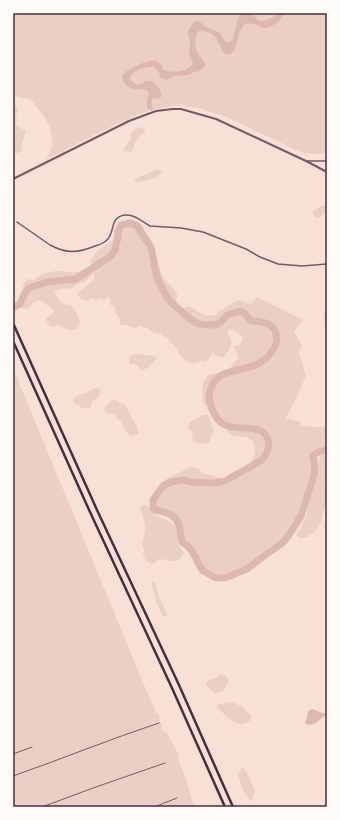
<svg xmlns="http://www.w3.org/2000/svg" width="340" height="820" font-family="'Nunito Sans',sans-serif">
  <rect width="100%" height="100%" fill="#f7e1d7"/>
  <path fill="#ebcfc5" d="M 13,13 L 327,13 L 327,153 L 314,154 L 300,152 L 227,117 L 199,108 L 177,105 L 152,110 L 139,114 L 94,135 L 46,160 C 48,155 52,149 52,144 C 54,126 41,112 30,99 L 17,97 L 13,93 Z
    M 13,104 L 17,107 L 18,110 L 15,115 L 17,118 L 16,125 L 26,131 L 22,143 L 22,150 L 18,153 L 13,153 Z
    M 138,127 L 143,128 L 146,131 L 140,136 L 134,144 L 134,148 L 131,152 L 123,151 L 127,143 L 130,141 L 131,133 Z
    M 155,170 L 160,170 L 162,173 C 157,178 142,183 135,182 L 135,179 Z
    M 321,206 L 326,206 L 327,207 L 327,212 L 317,218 L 313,215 L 313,211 Z
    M 131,220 L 138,222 L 143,226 L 144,231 L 148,235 L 153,246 L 163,278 L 172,287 L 177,294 L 176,307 L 175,309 L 177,312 C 180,310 183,308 186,307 C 193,306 198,313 204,315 C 208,316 213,315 217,315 L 218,312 L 238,300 L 251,304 L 257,297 L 303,320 L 294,332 L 302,345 L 299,352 L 306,376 L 297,397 L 286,418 L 301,422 L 300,426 L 325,427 L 327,433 L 327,450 C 322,451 317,451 313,456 L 315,467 L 314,475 L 301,516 L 287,538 L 281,544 L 264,556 L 247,569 L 225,578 L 218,578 L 214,577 L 202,570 L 198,563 L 196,558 L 189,547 L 182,542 C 180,533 181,520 171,515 C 167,512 160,511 155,510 L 153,508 L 153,500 L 163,486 L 165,480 L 190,467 L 199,469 L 204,474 L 215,476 L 225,481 C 240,472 261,462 253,441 L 246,437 L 232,436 L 228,432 L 226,426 L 218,420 L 214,413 L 209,411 L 202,400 L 203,383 L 208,375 L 215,373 L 223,375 L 232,372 L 230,368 L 233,364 L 239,358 L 237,353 L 233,347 L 240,344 L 243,338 L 234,330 L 230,329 L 227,334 C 234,339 232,350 225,354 L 225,357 C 219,357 217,357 213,352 L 208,360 L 204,362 L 201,361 C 193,366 186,362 181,356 C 179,353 179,354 177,351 C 177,350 177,349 176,348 C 173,343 170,344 168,338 L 163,336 L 161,334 C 155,333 151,333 147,327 L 144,328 L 141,326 L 134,328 L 130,327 L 127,325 L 121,325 L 120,322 L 120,319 L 116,314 L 114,306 L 111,306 L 110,303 L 110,298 L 107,296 L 106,299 L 103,300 L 100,298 L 96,300 L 92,298 L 87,301 L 81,299 L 77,294 C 82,288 89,285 94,279 L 94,273 C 90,275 88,280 84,282 C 79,284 76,283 73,288 C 65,289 61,288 54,292 L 59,300 L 62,303 L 68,305 L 70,304 L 76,312 L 80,322 L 76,329 L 68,330 L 58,325 L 52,327 L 48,324 L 46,319 L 52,314 L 54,310 L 40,300 L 33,302 L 31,306 L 27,309 L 21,308 L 18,302 L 24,284 L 27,279 L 34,280 C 39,275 50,271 57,271 C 64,271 70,273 76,272 C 82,271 86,269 91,267 C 89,254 102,248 111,241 C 114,238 114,236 114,232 C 115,224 124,221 131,220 Z
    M 136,354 L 155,356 L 156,359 L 148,368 L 142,370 L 135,364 L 129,365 C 129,358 128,356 136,354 Z
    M 13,368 L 142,680 L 156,713 L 159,715 L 159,721 L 162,724 L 161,727 L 163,731 L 167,733 L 175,748 L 178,753 L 179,761 L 186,779 L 194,807 L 13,807 Z
    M 99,387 L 101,390 L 99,397 L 92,401 L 91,407 L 83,409 L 79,405 L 74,403 L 73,399 C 77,395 81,395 86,393 C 91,391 93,388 99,387 Z
    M 114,399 L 120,403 L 125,405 L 128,409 L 132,418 L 137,426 L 139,434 L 131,436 L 126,432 L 121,422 L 114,414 L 106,413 L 104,408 Z
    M 203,415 L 208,415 L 210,419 L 214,431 L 210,438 L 210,442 L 206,444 L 193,442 L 192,438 L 193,432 L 189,430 L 188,426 L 190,422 L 200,417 Z
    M 327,453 L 327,473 L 325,484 L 327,487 L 327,505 L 323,512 L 321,522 L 316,531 L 307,537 L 300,538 L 296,535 L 302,526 L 307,514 L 308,503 L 316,481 L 319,460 L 321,455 Z
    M 144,504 C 149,507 151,512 156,515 C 163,519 173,521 177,529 C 179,533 177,538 178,542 C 179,546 182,550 184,553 C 178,565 169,560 159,559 L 156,562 L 152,564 L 146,561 L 143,554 L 144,550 L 142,545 L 145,531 L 145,524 L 140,508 Z
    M 152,581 L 155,582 L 159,597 L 164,607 L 166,615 L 165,617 L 162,615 L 157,604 L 151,582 Z
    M 219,675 L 225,675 L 228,679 L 229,682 C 223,689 226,692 214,693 L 207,686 L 206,682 L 212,679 L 217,678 Z
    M 232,702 L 243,707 L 251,716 L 250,721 C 235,730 227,715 217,708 L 218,704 Z
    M 242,767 L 246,771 L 255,791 L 251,801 C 244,796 241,783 238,775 Z"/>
  <path fill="#dcb8b0" d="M 241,13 L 252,13 C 261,26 265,21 277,15 L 278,13 L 284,13 L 281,19 L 277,22 L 278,23 C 273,24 270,28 265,28 C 261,28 263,27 259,26 C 254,23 248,23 243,25 C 241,29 239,33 238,37 C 236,43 237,52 230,54 C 227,55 224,54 222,51 C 221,46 217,38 213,35 C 211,33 210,33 207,32 C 201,30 197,29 196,37 C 195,43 195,50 199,55 C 202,59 204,60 205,66 L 200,71 L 194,72 L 189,75 L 174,76 L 166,80 L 160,77 L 159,72 L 154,67 C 145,67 132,69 130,79 L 134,84 L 138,85 C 142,84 146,80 150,81 C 155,81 159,88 161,92 C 162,95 161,96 160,99 L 158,99 L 155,98 L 153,98 C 151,101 152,105 153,109 L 152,110 L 149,110 L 147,108 L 147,101 L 149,92 C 147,90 146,89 143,89 C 141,89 138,90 136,89 C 127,89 121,82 123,74 C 130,68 151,57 158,62 C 161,64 162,67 163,70 C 172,73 188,73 193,63 C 192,60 190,58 189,55 C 189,51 191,46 190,42 C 190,40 189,38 188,36 C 187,32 192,21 197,21 C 200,21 203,25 205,26 C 209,29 215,30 220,33 C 224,36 224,48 233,39 L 237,22 Z
    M 312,709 C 318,710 321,714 327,713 L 327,715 C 319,718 316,727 306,724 L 305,721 L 307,718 L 308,711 Z"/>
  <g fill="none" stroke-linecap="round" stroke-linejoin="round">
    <path stroke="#dcb8b0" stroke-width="7" d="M 13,308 L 20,304 L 24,295 L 29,288 L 47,282 L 76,279 L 111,256 L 115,250 L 118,237 L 118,231 L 121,225 L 130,223 L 137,226 L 151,247 L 155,269 L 158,280 L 168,299 L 176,307 L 193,321 L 199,324 L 207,325 L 214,325 L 221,322 L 227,315 L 240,311 L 244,313 L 251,321 C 257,321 266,322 271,326 C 276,329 276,334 277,339 C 277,344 275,346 273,350 C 264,365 250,367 234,371 C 231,372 226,373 222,375 C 217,377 213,383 211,388 C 207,396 210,402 212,409 C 215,416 218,422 225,425 C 238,432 258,422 267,437 C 271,446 267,453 262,460 L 225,481 L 214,483 L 191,482 L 183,480 L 171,482 L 163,486 L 157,494 L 153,500 L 153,508 L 155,510 C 160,511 167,512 171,515 C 181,520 180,533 182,542 L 189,547 L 196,558 L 198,563 L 202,570 L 214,577 L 218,578 L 225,578 L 247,569 L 264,556 L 281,544 L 287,538 L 301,516 L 314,475 L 315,467 L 313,456 C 317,451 322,451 327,450"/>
    <path stroke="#755966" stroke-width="1" d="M 13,754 L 32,747
      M 13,776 C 62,759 110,739 159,723
      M 42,807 L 93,788 L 165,763
      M 154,807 L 177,798"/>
    <path stroke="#755966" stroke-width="1.5" d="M 306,161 L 327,161
      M 17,222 L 50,245 C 67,254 78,253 95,246 C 99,245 105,242 108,239 C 115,230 110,217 125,215 C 135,214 142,222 150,226 L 181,228 L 203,232 L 246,249 L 260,257 L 278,264 L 302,266 L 327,264"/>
    <path stroke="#755966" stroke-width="2" d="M 13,179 L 129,121 L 156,111 L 173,109 L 181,109 L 216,119 L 274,146 L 306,161 L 327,172
      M 327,231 L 327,248
      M 327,311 L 326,317 L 327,330"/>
    <path stroke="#4a2c40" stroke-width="2.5" d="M 13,323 L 97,510 L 179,685 L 233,807
      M 13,341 L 90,512 L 172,688 L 225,807"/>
  </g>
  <rect width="340" height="820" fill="none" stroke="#fffaf5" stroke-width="28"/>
  <rect x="14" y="14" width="312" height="792" fill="none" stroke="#4a2c40" stroke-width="1.5"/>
</svg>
